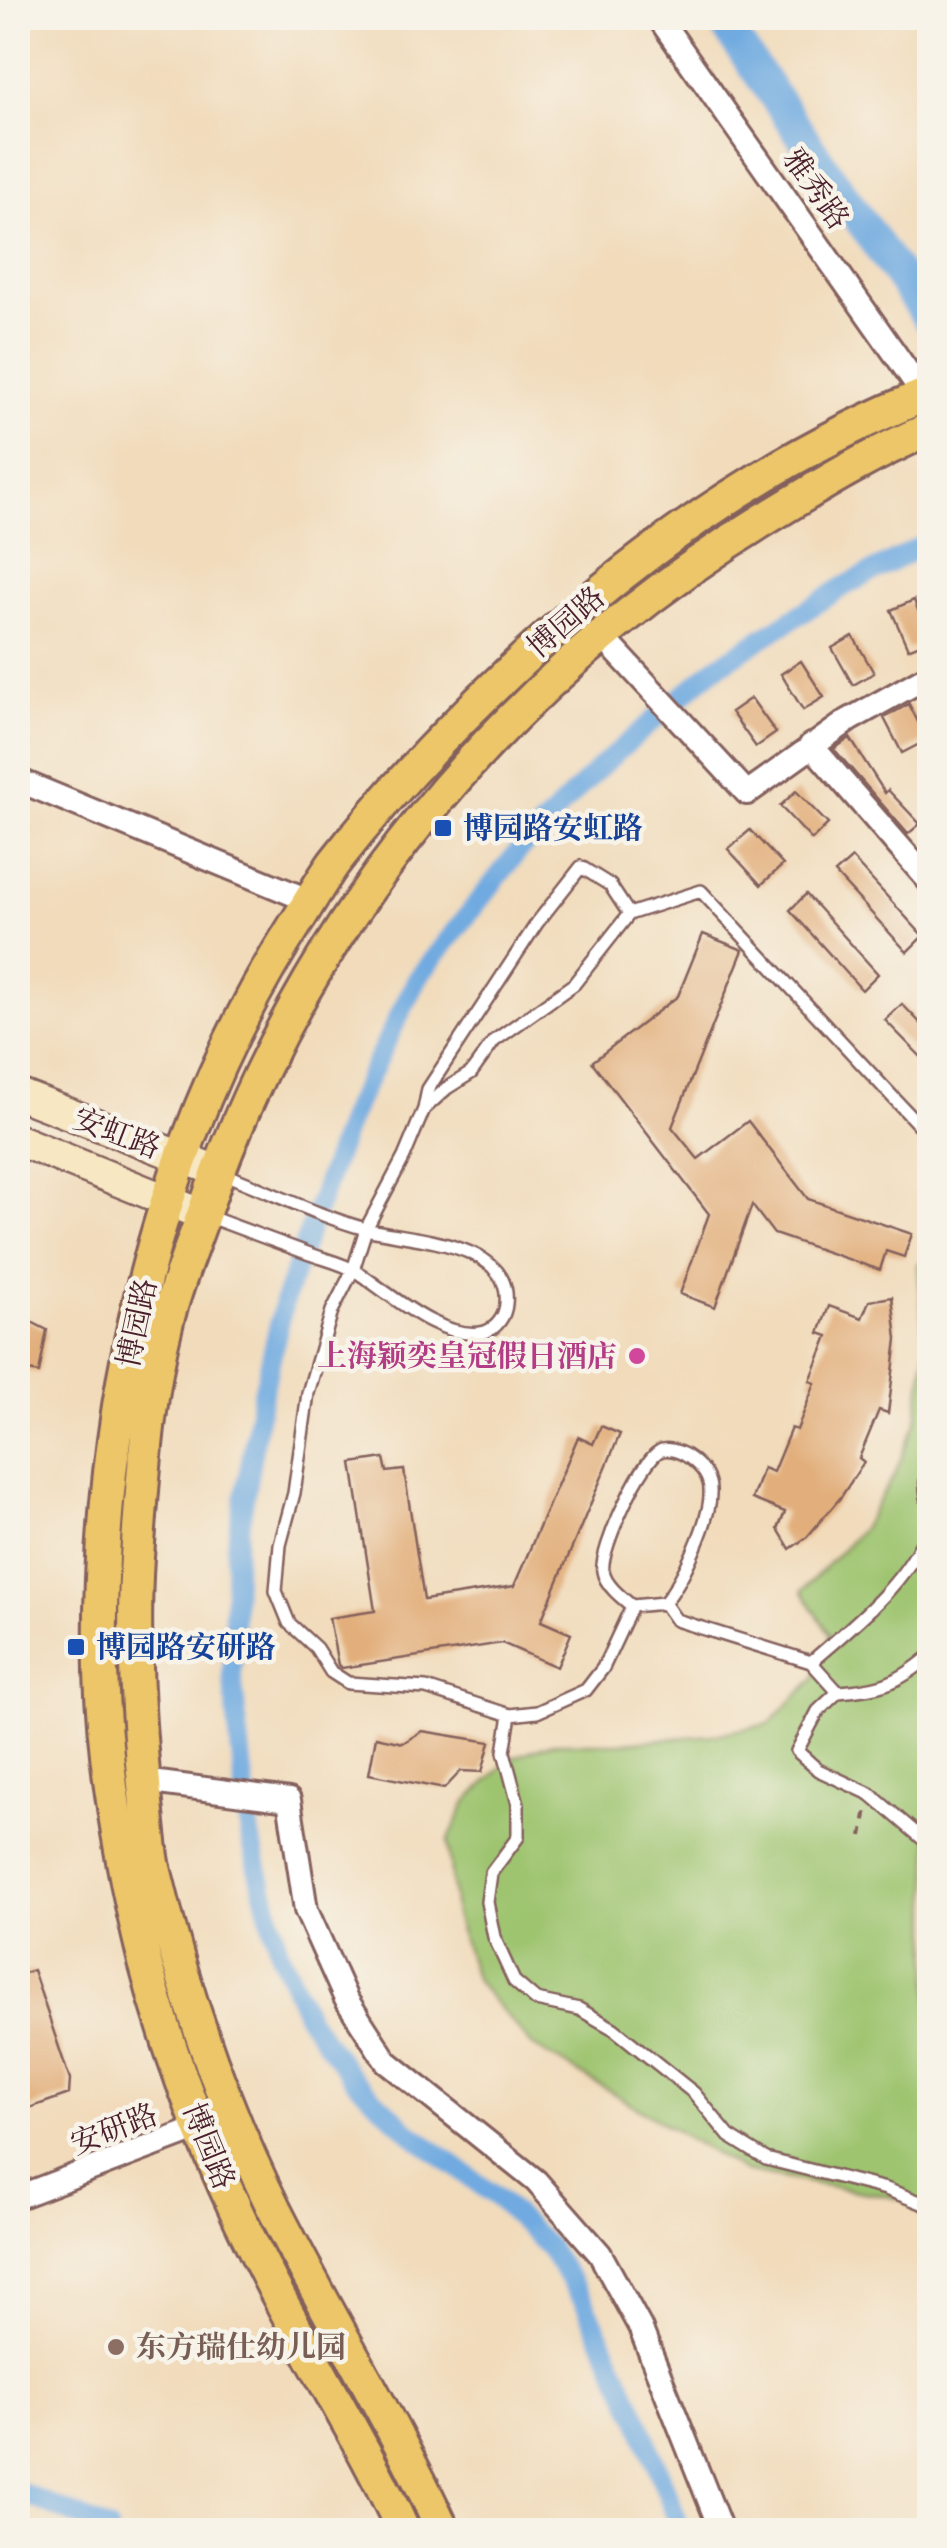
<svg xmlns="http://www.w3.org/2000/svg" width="947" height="2548" font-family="'Libre Bodoni','Noto Serif SC',serif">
  <rect width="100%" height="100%" fill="#f7f3e8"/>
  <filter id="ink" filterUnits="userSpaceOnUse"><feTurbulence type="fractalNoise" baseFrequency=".01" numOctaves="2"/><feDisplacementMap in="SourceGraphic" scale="20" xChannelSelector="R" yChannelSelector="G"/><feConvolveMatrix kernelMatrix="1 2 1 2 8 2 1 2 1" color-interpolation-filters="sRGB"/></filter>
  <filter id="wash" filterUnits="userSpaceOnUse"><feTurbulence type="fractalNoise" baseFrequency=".0048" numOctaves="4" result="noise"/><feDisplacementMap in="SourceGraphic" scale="40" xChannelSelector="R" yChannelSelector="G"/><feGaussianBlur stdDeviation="2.25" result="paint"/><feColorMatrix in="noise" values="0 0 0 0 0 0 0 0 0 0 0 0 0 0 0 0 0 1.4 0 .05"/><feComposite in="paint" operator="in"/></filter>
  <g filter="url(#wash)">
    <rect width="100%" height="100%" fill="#f1dbbb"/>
    <path fill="#9ec46f" stroke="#74724d" stroke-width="2.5" d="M 929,1253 L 929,2223 L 903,2199 L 744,2171 L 532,2045 L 476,1981 L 455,1915 L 448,1841 L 465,1804 L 509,1759 L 552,1743 L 618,1743 L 712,1735 L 769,1724 L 814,1679 L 830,1635 L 802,1591 L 862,1529 L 895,1474 L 917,1419 L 925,1357 L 918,1265 Z"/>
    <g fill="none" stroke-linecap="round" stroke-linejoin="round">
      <path stroke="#70aae0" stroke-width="20" d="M 18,2491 L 108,2530
        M 681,2530 L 637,2414 L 584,2301 L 548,2247 L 495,2196 L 413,2135 L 353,2079 L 308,2018 L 279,1951 L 250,1836 L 232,1675 L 236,1546 L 261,1401 L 285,1298 L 350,1116 L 417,979 L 520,849 L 600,767 L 712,670 L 843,587 L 930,542"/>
      <path stroke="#70aae0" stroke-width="32" d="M 720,18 L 930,321"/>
    </g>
    <g id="blocks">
      <path fill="#e2af7c" d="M 914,600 L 930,640 L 908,649 L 891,610 Z
        M 853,636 L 874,673 L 853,685 L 832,648 Z
        M 801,661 L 824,697 L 803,710 L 781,674 Z
        M 751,698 L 776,733 L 756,747 L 731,712 Z
        M 909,704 L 927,740 L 902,753 L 884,718 Z
        M 850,738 L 885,793 L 888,790 L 920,824 L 908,834 L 834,749 Z
        M 796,791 L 828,824 L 812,840 L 780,806 Z
        M 750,830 L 783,865 L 761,885 L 728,849 Z
        M 852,858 L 923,936 L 907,952 L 835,873 Z
        M 806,894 L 878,974 L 862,990 L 790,910 Z
        M 703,934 L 743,950 L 672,1127 L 698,1159 L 748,1121 L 808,1199 L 912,1234 L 904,1257 L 886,1251 L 880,1270 L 774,1234 L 752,1205 L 715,1307 L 680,1294 L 709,1214 L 592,1062 L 678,996 Z
        M 902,1004 L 930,1033 L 930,1066 L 885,1020 Z
        M 892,1297 L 897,1339 L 888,1413 L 879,1410 L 859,1458 L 864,1462 L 841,1497 L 807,1537 L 790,1549 L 778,1529 L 785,1512 L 752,1499 L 763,1468 L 773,1472 L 791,1428 L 797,1430 L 815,1383 L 810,1381 L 828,1336 L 819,1333 L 829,1306 L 862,1318 L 869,1301 Z
        M 18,1315 L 47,1330 L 39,1373 L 18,1369 Z
        M 601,1426 L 620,1434 L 541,1621 L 571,1634 L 557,1667 L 502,1643 L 342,1668 L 338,1665 L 329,1618 L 375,1611 L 352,1463 L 384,1458 L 387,1472 L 404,1470 L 424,1600 L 514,1586 L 578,1437 L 593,1444 Z
        M 422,1731 L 490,1742 L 482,1772 L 461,1771 L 444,1789 L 369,1774 L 376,1737 L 403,1743 Z
        M 33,1970 L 70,2080 L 69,2094 L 18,2112 L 18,1975 Z"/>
    </g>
  </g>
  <g filter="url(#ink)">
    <use href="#blocks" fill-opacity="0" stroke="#84615d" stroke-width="2.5"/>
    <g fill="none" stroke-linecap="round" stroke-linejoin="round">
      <g stroke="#84615d" stroke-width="16">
        <path id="service" d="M 629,914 L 610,885 L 581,867 L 537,923 L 428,1089 L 424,1109 L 404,1157 L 366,1229 L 353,1270 L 332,1311 L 308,1393 L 294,1493 L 280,1545 L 276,1591 L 289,1623 L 316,1648 L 331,1672 L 348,1683 L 426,1688 L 510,1715 L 537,1712 L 586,1690 L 603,1668 L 632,1606 L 664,1603 C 682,1582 712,1518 710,1490 C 710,1477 700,1466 691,1459 C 683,1453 672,1448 662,1450 C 643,1455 599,1551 603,1571 C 605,1585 622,1598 632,1606
          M 424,1109 L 447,1088 L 471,1073 L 494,1041 L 574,984 L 629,914 L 701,891 L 930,1137
          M 207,1216 C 240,1228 274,1241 307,1253 C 323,1259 342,1263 357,1272 C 389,1293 444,1343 485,1332 C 497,1328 505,1316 506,1304 C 513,1241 408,1240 366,1229 C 318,1216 271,1192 224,1174
          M 664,1603 L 676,1620 L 811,1662 C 852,1626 904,1586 926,1534 C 936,1512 918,1486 930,1465
          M 930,1656 C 897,1684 880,1689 838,1692 L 818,1711 L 797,1751 L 818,1770 L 870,1794 L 930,1845
          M 811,1662 L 838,1692
          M 510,1715 L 504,1752 L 518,1804 L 518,1837 L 491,1873 L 487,1902 L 494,1937 L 514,1981 L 536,2000 L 579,2009 L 614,2029 L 694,2093 L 729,2136 L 766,2159 L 886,2189 L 930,2206"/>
      </g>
      <g stroke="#84615d" stroke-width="28">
        <path id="minor" d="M 659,18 L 924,395
          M 601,635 L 747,793 L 849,720 L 930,675
          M 811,745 L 930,882
          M 18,780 L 310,901
          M 144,1781 L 289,1800 L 306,1910 L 346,1999 L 386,2061 L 536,2181 L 600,2254 L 640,2327 L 721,2530
          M 18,2197 L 210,2124"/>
      </g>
      <g stroke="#84615d" stroke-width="35">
        <path id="secondary" d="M 18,1094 L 217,1171
          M 18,1140 L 203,1215"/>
      </g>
      <g stroke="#84615d" stroke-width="38">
        <path id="primary" d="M 403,2530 C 368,2453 323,2381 283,2305 C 225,2196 176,2082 145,1962 C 122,1868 104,1769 101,1672 C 96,1411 157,1137 300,917 C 311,899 322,880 334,863 C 396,783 469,708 544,640 C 657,538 788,450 930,393
          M 443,2530 C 392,2420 329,2318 274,2209 C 220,2100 182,1987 154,1868 C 149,1844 148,1818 145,1794 C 137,1715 132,1636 137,1557 C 143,1478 147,1398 167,1321 C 176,1285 191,1250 203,1215 C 302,922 503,680 765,519 C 819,486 871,454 930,429"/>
      </g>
      <path stroke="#84615d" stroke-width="4" stroke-dasharray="8 8" stroke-linecap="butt" d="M 862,1836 L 867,1809"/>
      <use href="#service" stroke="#fff" stroke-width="11"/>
      <use href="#minor" stroke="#fff" stroke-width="22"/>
      <use href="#secondary" stroke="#f7e8c3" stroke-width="30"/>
      <use href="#primary" stroke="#ecc669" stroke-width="32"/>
    </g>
  </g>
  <g fill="#1a4fb4" stroke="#f7f3e8" stroke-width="4">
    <rect x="433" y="818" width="20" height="20" rx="5"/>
    <rect x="66" y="1637" width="20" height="20" rx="5"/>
  </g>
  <circle fill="#d1479c" stroke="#f7f3e8" stroke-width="4" cx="637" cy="1356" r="10"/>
  <circle fill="#8d6e63" stroke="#f7f3e8" stroke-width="4" cx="116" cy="2347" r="10"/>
  <g text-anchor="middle" stroke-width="9" stroke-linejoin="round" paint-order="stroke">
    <g font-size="30" fill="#4a1f2b" stroke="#f7f3e8">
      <text transform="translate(816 189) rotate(55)" y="10">雅秀路</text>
      <text transform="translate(566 622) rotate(-41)" y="10">博园路</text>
      <text transform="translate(117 1133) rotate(21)" y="10">安虹路</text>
      <text transform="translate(137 1323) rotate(-78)" y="10">博园路</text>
      <text transform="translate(114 2129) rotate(-21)" y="10">安研路</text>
      <text transform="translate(209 2146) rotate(68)" y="10">博园路</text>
    </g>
    <g font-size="30" font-weight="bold" fill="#164399" stroke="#f7f3e8" text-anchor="start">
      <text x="463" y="838">博园路安虹路</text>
      <text x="96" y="1657">博园路安研路</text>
    </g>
    <g font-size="30" font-weight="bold" fill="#b23c85" stroke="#f7f3e8" text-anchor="end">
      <text x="617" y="1366">上海颖奕皇冠假日酒店</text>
    </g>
    <g font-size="30" font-weight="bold" fill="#785e54" stroke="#f7f3e8" text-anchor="start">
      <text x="136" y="2357">东方瑞仕幼儿园</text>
    </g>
  </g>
  <rect width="947" height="2548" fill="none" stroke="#f7f3e8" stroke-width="60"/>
</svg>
